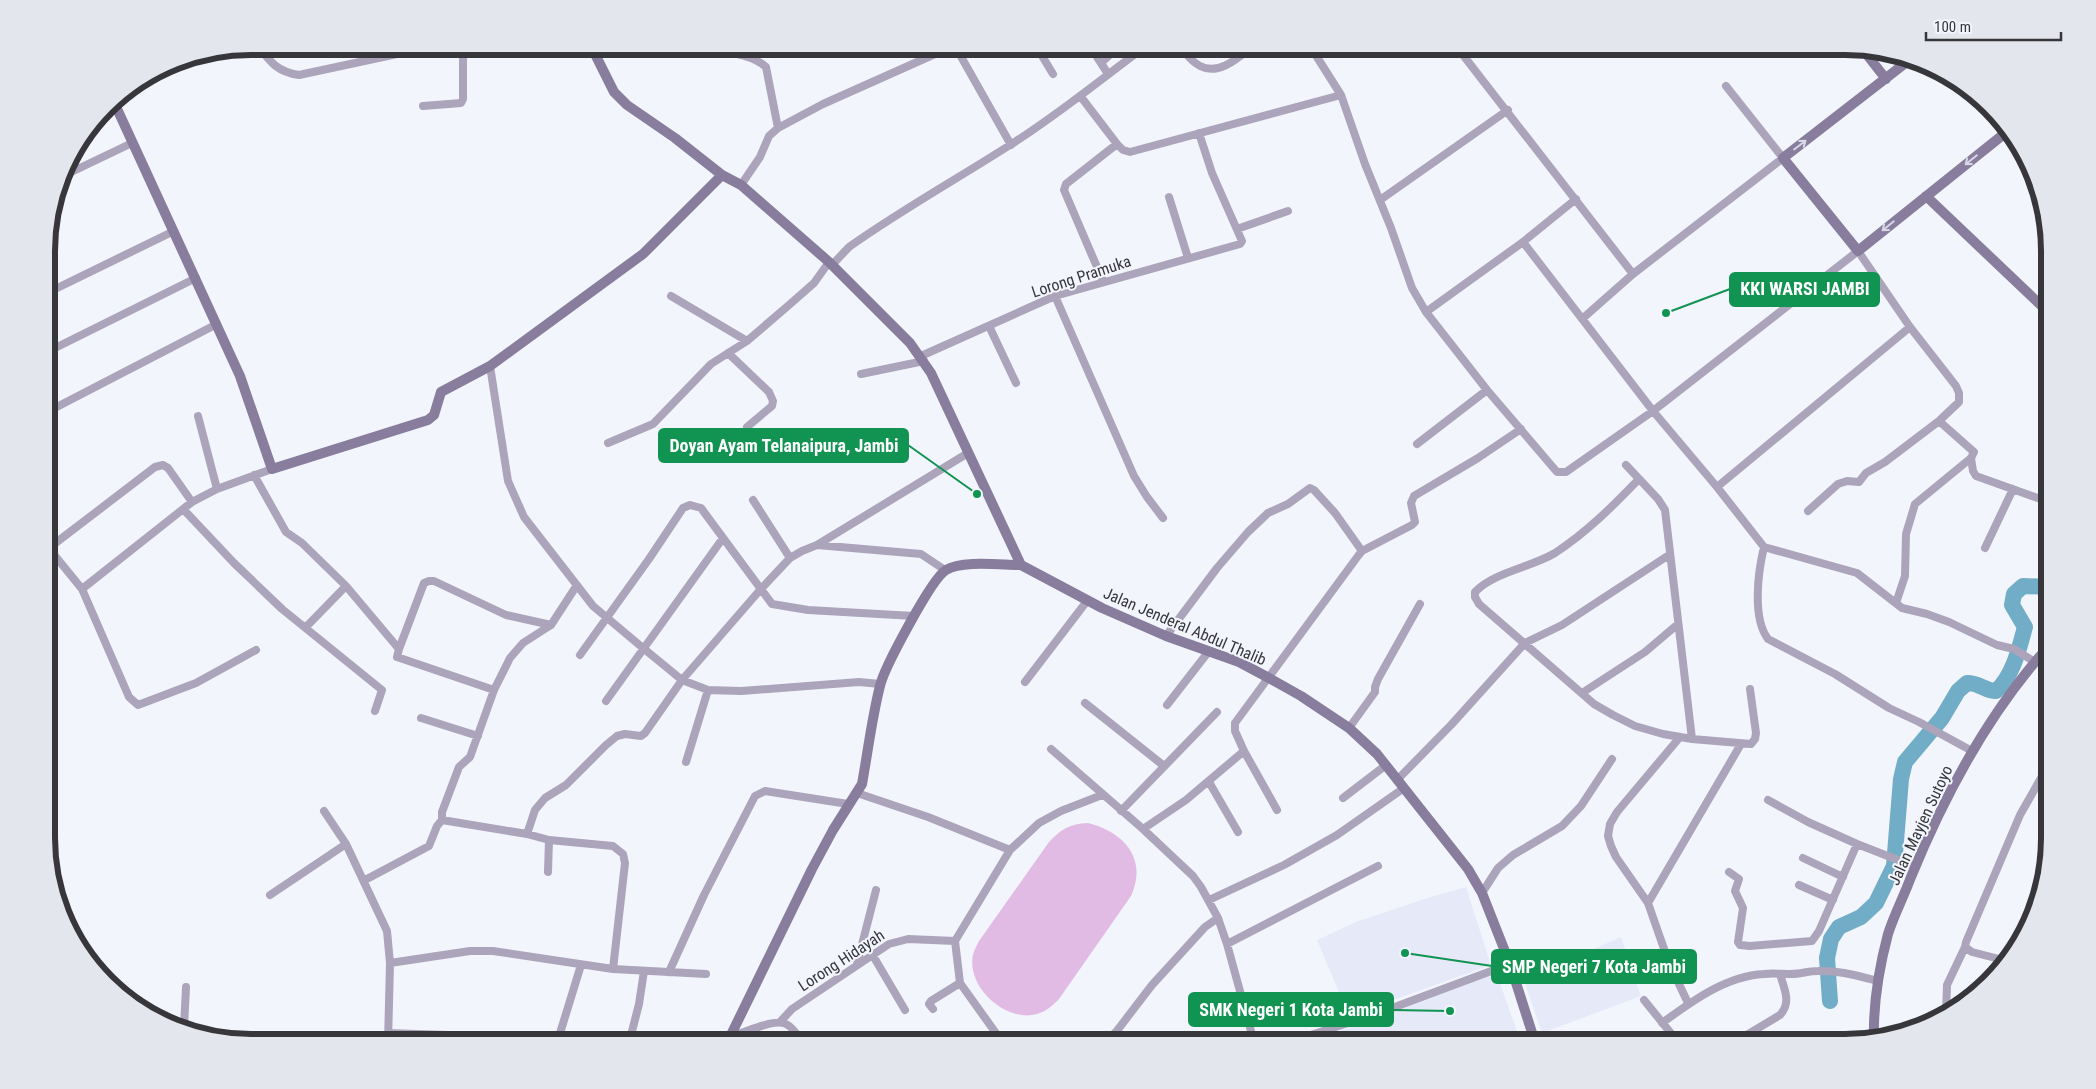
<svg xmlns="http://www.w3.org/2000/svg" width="2096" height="1089" font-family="'Roboto Condensed',sans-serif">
  <rect width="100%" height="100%" fill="#f3f5fd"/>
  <path fill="#e6e9f8" d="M 1466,887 L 1491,965 L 1349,1016 L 1317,940 L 1356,922 L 1427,898 Z
    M 1621,937 L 1641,996 L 1542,1033 L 1524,980 Z
    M 1496,972 L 1521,1042 L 1342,1042 L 1340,1031 L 1451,988 Z"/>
  <path fill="#e1bbe3" d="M 1088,823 C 1124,832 1148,859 1131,896 L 1059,999 C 1052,1006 1047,1011 1037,1014 C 1006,1023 966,987 973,955 C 974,950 977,945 979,941 L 1049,842 C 1061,829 1070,824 1088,823 Z"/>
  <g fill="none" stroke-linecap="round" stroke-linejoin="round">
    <path stroke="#71adc7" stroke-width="16" d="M 1830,1001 L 1827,958 L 1831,939 L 1839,927 L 1861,917 L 1876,903 L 1894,866 L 1901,779 L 1905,762 L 1942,718 L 1958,691 L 1967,683 C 1980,683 1985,691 1996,691 C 2013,676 2019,649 2025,627 L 2012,605 L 2014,594 L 2023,586 L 2049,587"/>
    <path stroke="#aba4ba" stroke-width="8" d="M 258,46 C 271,63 278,72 299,75 L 397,54 L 463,52 L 595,54
      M 690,46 C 714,53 747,50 766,67 L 778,128
      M 955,46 L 1011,145
      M 1036,46 L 1053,74
      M 1090,46 L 1108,74
      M 1180,46 C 1185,53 1192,62 1200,66 C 1219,76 1239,57 1253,46
      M 1310,46 L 1341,95 L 1365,164 L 1391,228 L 1412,288 L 1426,312 L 1487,390 L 1557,472 L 1566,472 L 1653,411 L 1858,251 L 1910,327 L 1956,386 L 1959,393 L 1959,402 L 1939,421 L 1885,462 L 1866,473 L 1859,482 L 1847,481 L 1838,484 L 1808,511
      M 1456,46 L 1633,274 L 1783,158 L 1726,86
      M 1102,62 L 1119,46
      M 1081,97 L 1117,144 L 1123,150 L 1130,152 L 1341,95
      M 423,106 L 461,103 L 463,99 L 463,52
      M 63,176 L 132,143
      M 741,185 L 760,157 L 769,136 L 778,128 L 823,104 L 953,46
      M 1169,197 L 1188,258
      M 1380,200 L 1508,110
      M 1237,229 L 1288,211
      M 1523,242 L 1653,411 L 1717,487 L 1764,547 L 1857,573 L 1902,608 L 1927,614 L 1949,622 L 1997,645 L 2014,649 L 2035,662
      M 832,265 L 849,247 C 901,210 957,179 1010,145 C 1058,115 1101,79 1146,46
      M 1103,281 L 1064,190 L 1066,184 L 1117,144
      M 47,293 L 174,231
      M 671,296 L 747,341
      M 1055,296 L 1134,476 L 1147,497 L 1163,518
      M 1426,312 L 1523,242 L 1576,199
      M 1582,319 L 1633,274
      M 989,326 L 1016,383
      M 47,352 L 196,278
      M 728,353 L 769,392 L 773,401 L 772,406 L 747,427
      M 921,356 L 1055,296 L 1240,244 L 1242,241 L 1212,173 L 1199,133
      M 490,366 L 508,481 L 524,517 L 593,606 L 643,648 L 682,680 L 708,690 L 741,691 L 859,682 L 880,684
      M 861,374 L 924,361
      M 47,412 L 217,324
      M 198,416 L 217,489
      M 608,443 L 653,424 L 711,364 L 747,341 L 789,305 L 814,283 L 829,262
      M 1417,444 L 1487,390
      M 1971,458 L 1973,471 L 1976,476 L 2049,502
      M 1626,465 L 1658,499 L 1665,510 L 1692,739
      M 254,475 L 286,532 L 302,543 L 346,586 L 399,649
      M 1639,479 C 1613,506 1587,532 1555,553 C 1532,567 1494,572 1475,592 L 1475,597 L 1479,604 L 1594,704 L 1613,715 L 1635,726 L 1663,734 L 1692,739 L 1751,744 L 1755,739 L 1756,733 L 1750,689
      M 1717,487 L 1910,327
      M 753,500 L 790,558
      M 184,510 L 234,563 L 282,609 L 382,690 L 375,711
      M 817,545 L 968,453
      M 47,546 L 82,589
      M 1764,547 C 1758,572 1752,618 1768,639 L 1835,674 L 1889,708 L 1919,722 L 1972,751
      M 49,548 L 155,467 L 163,465 L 168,468 L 192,502
      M 1985,548 L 2013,489
      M 1896,603 L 1905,576 L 1906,534 L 1915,504 L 1971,458 L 1974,452 L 1939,421
      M 306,627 L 346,586
      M 1166,636 L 1217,568 L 1248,532 L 1268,513 L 1288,504 L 1310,488 L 1314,490 L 1335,513 L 1362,551
      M 256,650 L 196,683 L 138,705 L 129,697 L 82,589 L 192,502 L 217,489 L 272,469
      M 580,655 L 649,559 L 683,508 L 690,505 L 701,508 L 772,604 L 808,610 L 914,616
      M 1025,682 L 1087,601
      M 494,690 L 397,657 L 399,649 L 424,583 L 429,581 L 434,581 L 506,615 L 551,625
      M 1582,693 L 1645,652 L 1678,624
      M 606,701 L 723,538
      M 1085,703 L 1164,766
      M 1167,705 L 1209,651
      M 421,718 L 478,736
      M 1349,728 L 1375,692 L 1375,687 L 1378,679 L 1420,604
      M 1680,737 L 1617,812 L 1610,824 L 1608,836 L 1611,846 L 1616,857 L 1648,903 L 1669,963 L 1688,1003
      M 1051,749 L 1143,829 L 1193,876 L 1201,887 L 1218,918
      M 1244,751 L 1277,810
      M 686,762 L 708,690
      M 1397,780 L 1451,725 L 1525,643 L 1562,625 L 1669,555
      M 1209,782 L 1238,832
      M 857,793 L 928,817 L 1010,850
      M 1343,798 L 1386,765
      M 1768,800 L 1808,822 L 1857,844 L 1916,867
      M 324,811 L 346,844 L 387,931 L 390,963 L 388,1043
      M 1121,811 L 1217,712
      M 442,820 L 442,812 L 459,767 L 470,757 L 494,690 L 510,658 L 523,643 L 551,625 L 577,585
      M 1143,829 L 1186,800 L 1244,751 L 1235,731 L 1235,723 L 1358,556 L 1362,551 L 1412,525 L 1415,522 L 1411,503 L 1414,496 L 1478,458 L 1521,429
      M 527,834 L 535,810 L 545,798 L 566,785 L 606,745 L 617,736 L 625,734 L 641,736 L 645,733 L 682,680 L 760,590 L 790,558 L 802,551 L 817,545 L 921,554 L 945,570
      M 1803,858 L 1843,877
      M 548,872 L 549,840
      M 1729,872 L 1739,879 L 1735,891 L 1743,908 L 1738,942 L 1740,945 L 1750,946 L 1812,941 L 1819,931 L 1857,844
      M 365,880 L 429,846 L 437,826 L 442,820 L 527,834 L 549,840 L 613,846 L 623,854 L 625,863 L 613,969
      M 1799,885 L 1833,900
      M 1482,893 L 1498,868 L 1513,855 L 1562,826 L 1581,806 L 1612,759
      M 270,895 L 346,844
      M 1209,900 L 1284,865 L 1337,835 L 1404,788
      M 1648,903 L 1741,744
      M 1227,944 L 1378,866
      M 872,954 L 905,1010
      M 2007,961 L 1972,952 L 1965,947 L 1966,942 L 2020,815 L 2050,762
      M 390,963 L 470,951 L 493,951 L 613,969 L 706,974
      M 857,964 L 876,890
      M 669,972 L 704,895 L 755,796 L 765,791 L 848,804
      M 1644,1000 L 1678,1042
      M 933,1009 L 929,1004 L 931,1001 L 960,983
      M 1946,1015 L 1947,985 L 1965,947
      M 780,1022 L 792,1009 L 889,944 L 908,939 L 955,941
      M 1662,1023 C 1692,1001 1726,976 1764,974 C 1773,973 1782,974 1791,974 C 1800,974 1809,971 1818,971 C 1838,970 1858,976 1878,981
      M 184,1027 L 186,987
      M 1116,1032 L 1121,1043
      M 388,1033 L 448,1035
      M 731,1036 C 745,1033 774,1018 786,1024 C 794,1028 798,1036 803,1043
      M 1289,1042 L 1376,1014 L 1510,964
      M 1735,1042 L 1780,1015 C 1792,1002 1784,989 1780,974
      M 557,1043 L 581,965
      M 629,1043 L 639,1004 L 644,971
      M 1003,1043 L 960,983 L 955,941 L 1010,850 L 1039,823 L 1061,811 L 1102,795
      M 1104,1043 L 1116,1032 L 1152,985 L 1205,927 L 1218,918 L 1227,944 L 1254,1042"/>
    <path stroke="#887d9d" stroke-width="10" d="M 594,46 L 595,54 L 614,92 L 627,105 L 675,138 L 722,175 L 741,185 L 829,262 L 910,343 L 931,373 L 1021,565 L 1102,608 L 1166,636 L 1239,662 L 1269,678 L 1301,696 L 1349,728 L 1377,754 L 1468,869 L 1482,893 L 1510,964 L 1535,1042
      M 1864,51 L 1886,79
      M 1908,61 L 1783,158 L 1858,251 L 2009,130
      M 113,100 L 240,376 L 272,469 L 428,420 L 434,415 L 441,392 L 490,366 L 643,254 L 722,175
      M 1926,196 L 2048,312
      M 1874,1039 C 1873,1004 1879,968 1888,934 C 1894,915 1904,896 1911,877 C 1945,794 1988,713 2049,646
      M 727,1043 L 812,869 L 833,830 L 862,784 C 868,751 872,717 880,686 C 884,668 932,578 946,570 C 962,560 1001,565 1021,565"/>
  </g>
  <defs><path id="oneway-shaft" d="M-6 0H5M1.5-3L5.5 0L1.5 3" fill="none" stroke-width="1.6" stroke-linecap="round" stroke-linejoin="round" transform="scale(1.25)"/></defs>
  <g stroke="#d8d7e5">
    <use href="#oneway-shaft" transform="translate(1800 145) rotate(-37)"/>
    <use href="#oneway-shaft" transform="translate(1971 160) rotate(141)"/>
    <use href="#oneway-shaft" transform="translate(1888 226) rotate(141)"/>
  </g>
  <g text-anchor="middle" stroke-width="4" stroke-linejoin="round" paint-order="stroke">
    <g font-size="16" fill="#37373b" stroke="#f3f5fd">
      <text transform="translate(1081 276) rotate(-18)" y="6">Lorong Pramuka</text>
      <text transform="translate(1185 626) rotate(23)" y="6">Jalan Jenderal Abdul Thalib</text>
      <text transform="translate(1920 825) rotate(-65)" y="6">Jalan Mayjen Sutoyo</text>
      <text transform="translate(841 960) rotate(-33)" y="6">Lorong Hidayah</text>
    </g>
  </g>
  <path d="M0 0H2096V1089H0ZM251 55H1845A196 196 0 0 1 2041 251V838A196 196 0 0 1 1845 1034H251A196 196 0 0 1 55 838V251A196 196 0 0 1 251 55Z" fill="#e4e6ed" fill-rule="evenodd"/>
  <path fill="none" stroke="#37373b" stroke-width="6" d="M251 55H1845A196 196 0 0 1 2041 251V838A196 196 0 0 1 1845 1034H251A196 196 0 0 1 55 838V251A196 196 0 0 1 251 55Z"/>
  <path fill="none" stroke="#119351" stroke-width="2" d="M1666 313L1730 289M977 494L908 445M1405 953L1492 966M1450 1011L1393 1010"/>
  <g fill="#119351" stroke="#f3f5fd" stroke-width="2">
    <circle cx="1666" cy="313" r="5"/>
    <circle cx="977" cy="494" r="5"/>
    <circle cx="1405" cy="953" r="5"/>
    <circle cx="1450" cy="1011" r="5"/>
  </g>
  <g fill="#119351" stroke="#119351" stroke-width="2">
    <rect x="1730" y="273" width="149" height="33" rx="5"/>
    <rect x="659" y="429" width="249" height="33" rx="5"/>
    <rect x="1492" y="950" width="204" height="33" rx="5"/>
    <rect x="1189" y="993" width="204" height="33" rx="5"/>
  </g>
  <g font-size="18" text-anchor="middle" font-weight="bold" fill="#fff">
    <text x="1805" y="295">KKI WARSI JAMBI</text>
    <text x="784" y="452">Doyan Ayam Telanaipura, Jambi</text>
    <text x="1594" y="973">SMP Negeri 7 Kota Jambi</text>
    <text x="1291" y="1016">SMK Negeri 1 Kota Jambi</text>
  </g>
  <path d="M1926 32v8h135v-8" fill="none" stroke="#37373b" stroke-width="2.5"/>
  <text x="1934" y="32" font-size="15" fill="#37373b" stroke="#f3f5fd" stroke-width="4" paint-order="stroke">100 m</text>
</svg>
